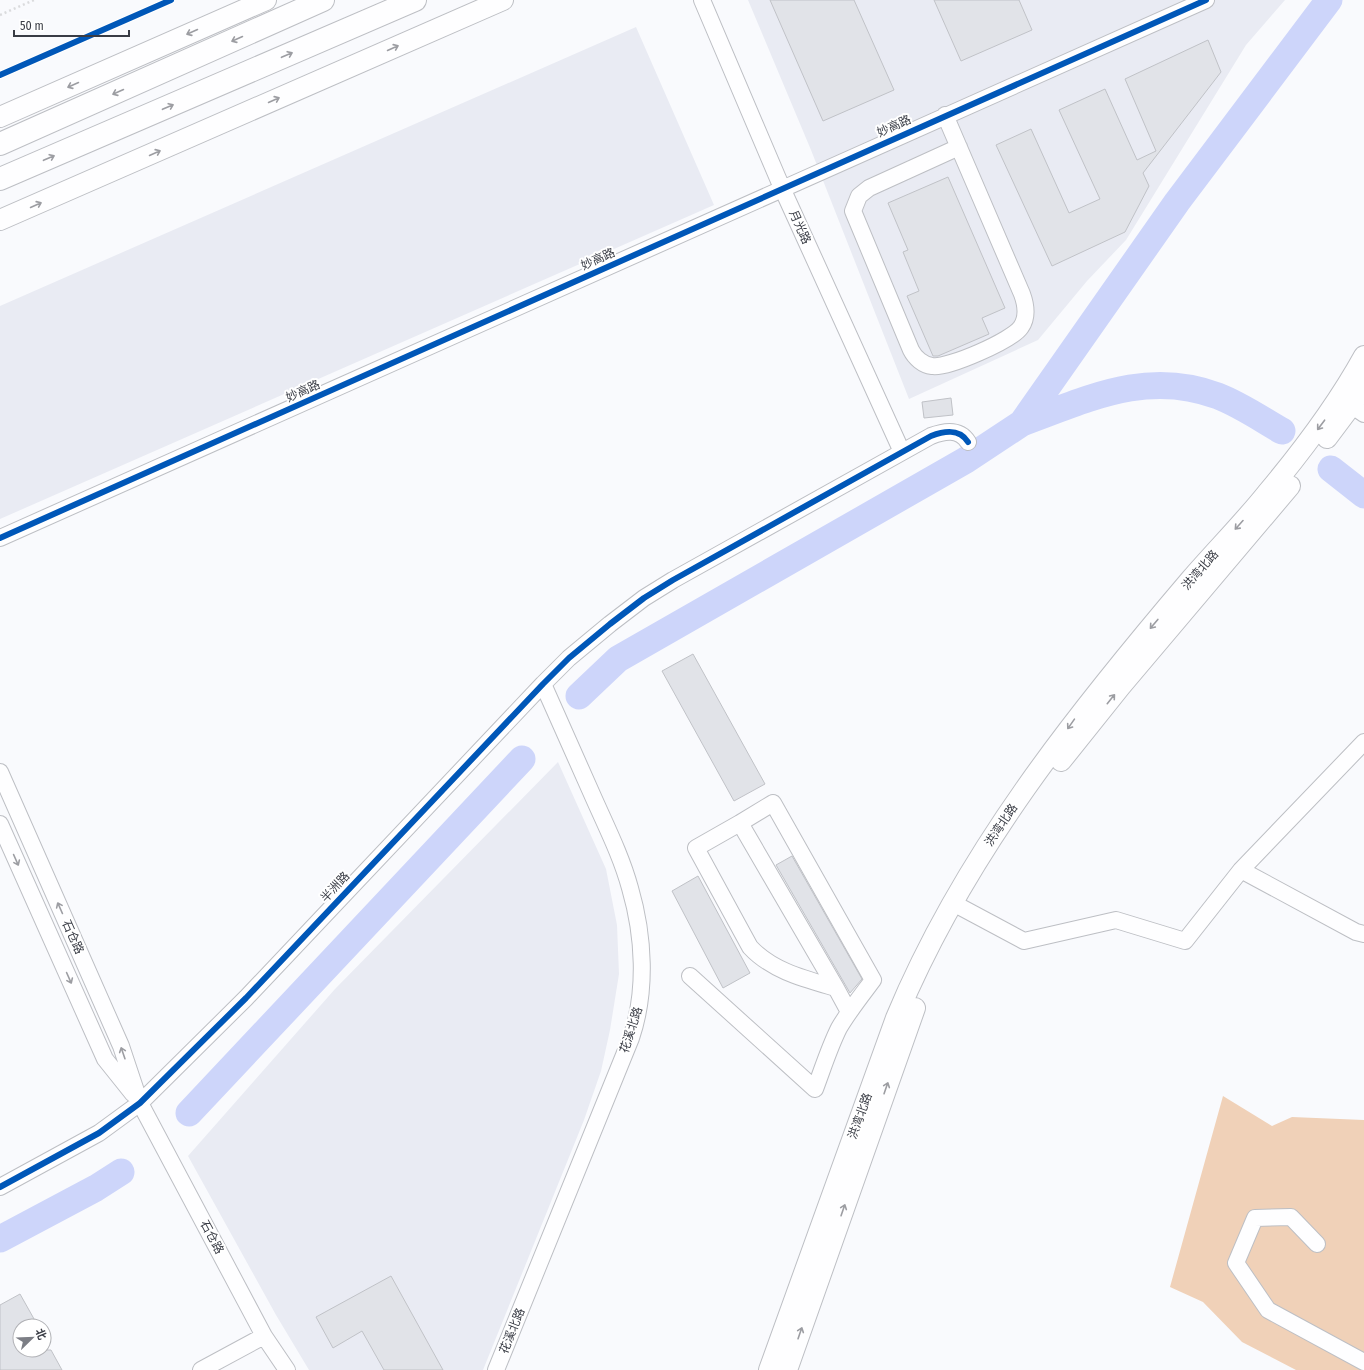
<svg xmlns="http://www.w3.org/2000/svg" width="1364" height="1370" font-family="'Fira Sans Condensed','Noto Sans SC',sans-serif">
  <rect width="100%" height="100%" fill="#f9fafd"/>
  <path fill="#e9ebf3" d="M 748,0 L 1285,0 L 1246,45 L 1126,240 L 1087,281 L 1038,340 L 909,399 L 811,150 Z
    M 636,27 L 714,205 L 0,519 L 0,306 Z
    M 558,762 L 606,869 L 617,925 L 619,974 L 610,1030 L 601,1071 L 584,1120 L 483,1370 L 309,1370 L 276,1315 L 188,1156 L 335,989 Z"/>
  <path fill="#f0d1b8" d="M 1223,1096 L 1272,1126 L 1292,1117 L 1364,1120 L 1364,1370 L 1296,1370 L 1242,1342 L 1203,1302 L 1170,1287 Z"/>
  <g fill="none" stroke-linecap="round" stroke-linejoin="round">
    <path stroke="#cdd5fa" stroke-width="27" d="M 1022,423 C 1088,399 1147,369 1218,396 C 1241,405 1261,419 1282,431
      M 1331,469 L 1364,495
      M 579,696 L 618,659 L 966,460 L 1022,423 L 1177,202 L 1329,0
      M 189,1113 L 522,759
      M 0,1239 L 96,1188 L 121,1172"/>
  </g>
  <path fill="#e1e3e8" stroke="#c0c2c7" d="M 770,0 L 854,0 L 894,90 L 823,121 Z
    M 934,0 L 1019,0 L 1032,30 L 961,61 Z
    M 1208,40 L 1221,72 L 1143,173 L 1149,186 L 1125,232 L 1052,266 L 996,145 L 1031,129 L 1069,213 L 1100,199 L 1059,110 L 1105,89 L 1137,160 L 1156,151 L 1125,79 Z
    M 948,177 L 1005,308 L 982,318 L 989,334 L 938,356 L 933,356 L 907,296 L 919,291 L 903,252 L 908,250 L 888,203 Z
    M 951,398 L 953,415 L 924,418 L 922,402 Z
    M 693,654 L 765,784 L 734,801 L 662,671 Z
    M 792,856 L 862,979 L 850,993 L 776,865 Z
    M 698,876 L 750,973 L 723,988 L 672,891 Z
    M 391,1276 L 443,1370 L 384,1370 L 362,1331 L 333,1348 L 316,1317 Z
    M 20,1294 L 38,1326 L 20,1326 L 20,1350 L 51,1350 L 62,1370 L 0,1370 L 0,1305 Z"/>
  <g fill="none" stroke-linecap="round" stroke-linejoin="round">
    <g stroke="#bdbfc4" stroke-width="18">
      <path id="minor" d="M 702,0 L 782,188 L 902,452
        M 945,115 L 1022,294 C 1026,305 1028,317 1021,327 C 1013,340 947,369 932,366 C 923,365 915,358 911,350 L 853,211 L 859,196 L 869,188 L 959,147
        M 1342,399 L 1364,414
        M 0,538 L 1206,0
        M 0,772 L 121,1046 L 140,1103 L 264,1336 L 287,1370
        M 0,824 L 105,1059 L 133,1094
        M 1241,870 L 1356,932 L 1364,934
        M 953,903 L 1024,941 L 1116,920 L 1185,941 L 1241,870 L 1364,742
        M 690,976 L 815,1089 C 823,1068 829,1048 839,1028 C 849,1011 861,996 873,980 L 773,803 L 740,823
        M 836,988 C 805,979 772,971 750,947 L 696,848 L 740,823 L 836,988 L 849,1012
        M 0,1187 L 99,1133 L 140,1103 L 246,998 L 543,684 L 569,658 L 610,624 L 644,598 L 673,580 L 931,436 C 944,431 959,428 968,442
        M 1317,1244 L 1291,1217 L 1255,1218 L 1236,1263 L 1268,1310 L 1364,1362
        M 201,1370 L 264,1336
        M 496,1370 L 631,1038 C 647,991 644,936 630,888 C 621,855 605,824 591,792 C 575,756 559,720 543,684"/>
    </g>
    <g stroke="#bdbfc4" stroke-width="22">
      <path id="major" d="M 0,117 L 266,0
        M 0,220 L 503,0
        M 1327,438 L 1351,406 L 1364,384
        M 1061,761 L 1121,686 L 1290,486
        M 769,1370 L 896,1018 C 964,854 1077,713 1191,579 C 1216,550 1243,523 1267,493 C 1303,450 1337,405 1364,356
        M 787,1370 L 915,1008"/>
    </g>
    <g stroke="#bdbfc4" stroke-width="24">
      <path id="highway" d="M 0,144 L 323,0
        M 0,179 L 415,0"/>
    </g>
    <path stroke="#dadbdd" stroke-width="2.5" stroke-dasharray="2 3" stroke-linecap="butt" d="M 0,15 L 34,0"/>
    <use href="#minor" stroke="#fefeff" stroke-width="16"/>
    <use href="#major" stroke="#fefeff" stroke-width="20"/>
    <use href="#highway" stroke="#fefeff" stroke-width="22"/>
    <g stroke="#fff" stroke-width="8">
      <path id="cycleway" d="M 0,75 L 171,0
        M 0,538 L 1206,0
        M 0,1187 L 99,1133 L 140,1103 L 246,998 L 543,684 L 569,658 L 610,624 L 644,598 L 673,580 L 931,436 C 944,431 959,428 968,442"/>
    </g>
    <use href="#cycleway" stroke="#0057b8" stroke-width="6"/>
  </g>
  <defs><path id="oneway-shaft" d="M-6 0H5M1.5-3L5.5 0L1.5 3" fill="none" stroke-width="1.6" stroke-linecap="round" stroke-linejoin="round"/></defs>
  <g stroke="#9c9da2">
    <use href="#oneway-shaft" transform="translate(192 32) rotate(156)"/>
    <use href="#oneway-shaft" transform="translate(237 39) rotate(156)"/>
    <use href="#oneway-shaft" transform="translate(393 48) rotate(-24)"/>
    <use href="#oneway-shaft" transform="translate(287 55) rotate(-23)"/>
    <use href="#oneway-shaft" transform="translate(73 85) rotate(156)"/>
    <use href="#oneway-shaft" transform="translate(118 92) rotate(156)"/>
    <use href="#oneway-shaft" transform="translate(274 100) rotate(-24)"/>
    <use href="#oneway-shaft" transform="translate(168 107) rotate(-23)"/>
    <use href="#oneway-shaft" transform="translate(155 153) rotate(-24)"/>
    <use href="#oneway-shaft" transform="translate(49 158) rotate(-23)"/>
    <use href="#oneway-shaft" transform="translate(36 205) rotate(-24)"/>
    <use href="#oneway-shaft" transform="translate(1321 425) rotate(127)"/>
    <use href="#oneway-shaft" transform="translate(1239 525) rotate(132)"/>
    <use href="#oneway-shaft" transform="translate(1154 624) rotate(130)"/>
    <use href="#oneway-shaft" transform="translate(1111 699) rotate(-51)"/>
    <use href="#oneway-shaft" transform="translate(1071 724) rotate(125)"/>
    <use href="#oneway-shaft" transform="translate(16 860) rotate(66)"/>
    <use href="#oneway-shaft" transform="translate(60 908) rotate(-114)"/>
    <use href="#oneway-shaft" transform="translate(69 978) rotate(66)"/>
    <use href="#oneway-shaft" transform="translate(123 1053) rotate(-109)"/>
    <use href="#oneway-shaft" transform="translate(886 1088) rotate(-71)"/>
    <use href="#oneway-shaft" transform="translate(843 1210) rotate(-71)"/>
    <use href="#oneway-shaft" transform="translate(800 1333) rotate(-71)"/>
  </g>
  <g text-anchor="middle" stroke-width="4" stroke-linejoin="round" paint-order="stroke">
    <g font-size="12" fill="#393c45" stroke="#fff">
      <text transform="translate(894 126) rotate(-24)" y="4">妙高路</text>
      <text transform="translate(800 227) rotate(66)" y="4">月光路</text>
      <text transform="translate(598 259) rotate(-24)" y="4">妙高路</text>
      <text transform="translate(303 391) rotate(-24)" y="4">妙高路</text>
      <text transform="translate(1200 570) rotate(-49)" y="4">洪湾北路</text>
      <text transform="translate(1001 825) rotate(-56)" y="4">洪湾北路</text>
      <text transform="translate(335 887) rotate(-47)" y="4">半洲路</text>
      <text transform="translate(73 937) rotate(66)" y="4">石仓路</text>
      <text transform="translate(631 1030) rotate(-72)" y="4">花溪北路</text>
      <text transform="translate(860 1116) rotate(-70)" y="4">洪湾北路</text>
      <text transform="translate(212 1237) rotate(62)" y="4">石仓路</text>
      <text transform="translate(512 1331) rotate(-68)" y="4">花溪北路</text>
    </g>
  </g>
  <g transform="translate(32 1338) rotate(67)"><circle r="19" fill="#ffffff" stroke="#b0b1b5"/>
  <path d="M0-3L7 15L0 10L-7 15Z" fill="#7c7e85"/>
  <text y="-6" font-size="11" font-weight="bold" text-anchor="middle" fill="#393c45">北</text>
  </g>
  <path d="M14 30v6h115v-6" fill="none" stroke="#393c45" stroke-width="2"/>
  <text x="20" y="30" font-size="12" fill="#393c45" stroke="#ffffff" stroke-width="3" paint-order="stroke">50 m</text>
</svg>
